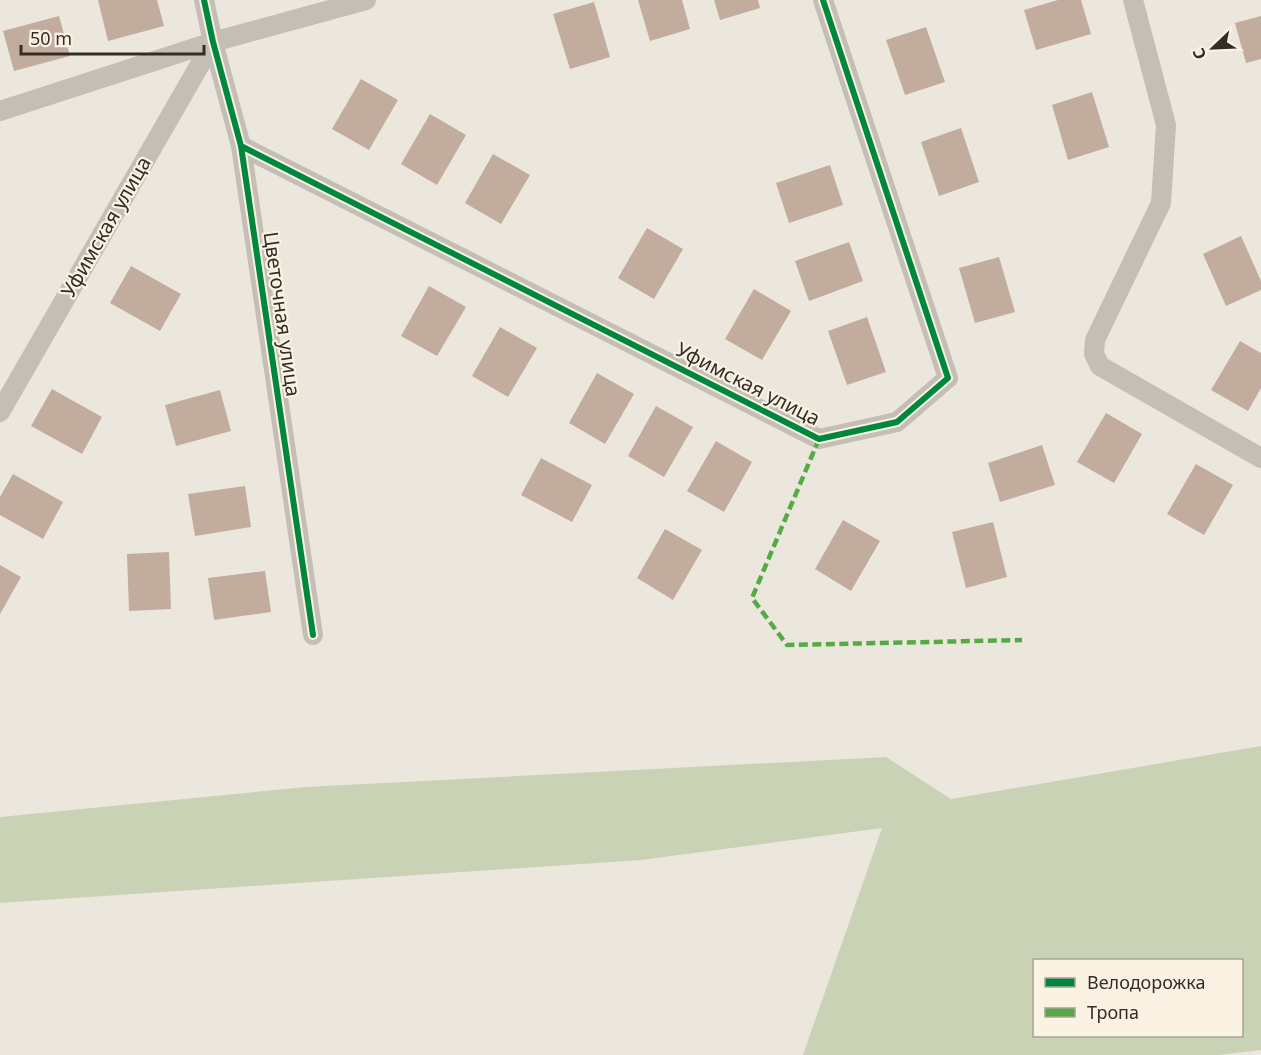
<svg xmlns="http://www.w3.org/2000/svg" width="1261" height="1055" font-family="'Noto Sans',sans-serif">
  <rect width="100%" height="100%" fill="#ece7dd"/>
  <path fill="#cad2b6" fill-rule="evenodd" d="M 1261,746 L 1261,1050 L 1219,1055 L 803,1055 L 882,828 L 641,860 L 0,903 L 0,817 L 306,787 L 886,757 L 951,799 ZM 1034,960 L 1242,960 L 1242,1036 L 1034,1036 Z"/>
  <path fill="#c1ac9e" d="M 98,0 L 157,0 L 164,26 L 108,41 Z
    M 638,0 L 682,0 L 690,29 L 650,41 Z
    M 714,0 L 758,0 L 760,8 L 720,20 Z
    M 1058,0 L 1081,0 L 1091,34 L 1036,50 L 1024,10 Z
    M 594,2 L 610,57 L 570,69 L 553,14 Z
    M 59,16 L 70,56 L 14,71 L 3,31 Z
    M 1261,16 L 1261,59 L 1246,63 L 1235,23 Z
    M 926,27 L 945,82 L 905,95 L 886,40 Z
    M 361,79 L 398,100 L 369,150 L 332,129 Z
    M 1092,92 L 1109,147 L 1068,160 L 1052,105 Z
    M 430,114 L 466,135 L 437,185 L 401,164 Z
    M 961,128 L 979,182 L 939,196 L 921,142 Z
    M 493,154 L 530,175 L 501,224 L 465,203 Z
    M 830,165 L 843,205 L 789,223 L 776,183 Z
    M 647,228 L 683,249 L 654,299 L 618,278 Z
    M 1241,236 L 1261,281 L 1261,290 L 1226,306 L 1203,254 Z
    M 849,242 L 863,281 L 809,301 L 795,261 Z
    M 999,257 L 1015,312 L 975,323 L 959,268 Z
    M 131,266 L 181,294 L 160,331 L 110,303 Z
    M 429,286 L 466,307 L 437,356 L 401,336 Z
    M 754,289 L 791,311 L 762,360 L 725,339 Z
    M 867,317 L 886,372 L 847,385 L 828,331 Z
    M 500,327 L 537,348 L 508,397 L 472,376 Z
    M 1240,341 L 1261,353 L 1261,388 L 1248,411 L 1211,390 Z
    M 597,373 L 634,394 L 605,444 L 569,423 Z
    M 52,389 L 102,417 L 82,454 L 31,426 Z
    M 220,390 L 231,431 L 176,446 L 165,405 Z
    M 656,406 L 693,427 L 664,477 L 628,456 Z
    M 1106,413 L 1142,434 L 1114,483 L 1077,462 Z
    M 716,441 L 752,462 L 724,512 L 687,491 Z
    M 1042,445 L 1055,485 L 1000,502 L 988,463 Z
    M 541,458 L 592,485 L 572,522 L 521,495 Z
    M 1196,464 L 1233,485 L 1204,535 L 1167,514 Z
    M 13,474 L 63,502 L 43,539 L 0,515 L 0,497 Z
    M 245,486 L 251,527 L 195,536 L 188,494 Z
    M 843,520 L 880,541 L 851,591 L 815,569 Z
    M 993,522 L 1007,577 L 966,588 L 952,532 Z
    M 665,529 L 702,550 L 673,600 L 637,578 Z
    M 169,552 L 171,609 L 129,611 L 127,554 Z
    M 0,565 L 21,577 L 0,614 Z
    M 265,571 L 271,612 L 214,620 L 208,578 Z"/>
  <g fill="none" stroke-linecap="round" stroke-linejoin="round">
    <path stroke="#c4beb6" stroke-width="20" d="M 204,0 L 213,42 L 241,146 L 313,635
      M 1133,0 L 1166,125 L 1161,203 L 1095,340 L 1094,354 L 1100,366 L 1261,458
      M 0,111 L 213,42 L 366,0
      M 241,146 L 819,439 L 897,422 L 948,378 L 823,0
      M 0,412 L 213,42"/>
    <path stroke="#54ab44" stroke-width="4.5" stroke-dasharray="9 4.5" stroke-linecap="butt" d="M 819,439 L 752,598 L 787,645 L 1022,640"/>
    <g stroke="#faf2e3" stroke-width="10">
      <path id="cycleway" d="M 204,0 L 213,42 L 241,146 L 313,635
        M 241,146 L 819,439 L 897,422 L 948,378 L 823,0"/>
    </g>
    <use href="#cycleway" stroke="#00873e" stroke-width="6"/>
  </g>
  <g text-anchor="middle" stroke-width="4.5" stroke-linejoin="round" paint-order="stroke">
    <g font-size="20" fill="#352c25" stroke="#faf2e3">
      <text transform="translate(106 227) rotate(-60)" y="7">Уфимская улица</text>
      <text transform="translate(282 314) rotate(82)" y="7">Цветочная улица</text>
      <text transform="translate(748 384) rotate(27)" y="7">Уфимская улица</text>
    </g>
  </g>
  <rect x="1033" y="959" width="210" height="78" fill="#faf2e3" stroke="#aba397" stroke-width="1.5"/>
  <rect x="1045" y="978" width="30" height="9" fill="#00873e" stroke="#aba397" stroke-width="1.5"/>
  <text x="1087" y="989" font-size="18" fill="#352c25">Велодорожка</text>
  <rect x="1045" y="1008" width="30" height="9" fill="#54ab44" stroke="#aba397" stroke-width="1.5"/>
  <text x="1087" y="1019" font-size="18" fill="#352c25">Тропа</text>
  <g transform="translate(1213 48) rotate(247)" stroke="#faf2e3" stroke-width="4.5" paint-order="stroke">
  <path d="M0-4.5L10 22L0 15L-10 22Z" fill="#352c25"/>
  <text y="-9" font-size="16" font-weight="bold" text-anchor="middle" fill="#352c25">С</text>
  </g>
  <path d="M21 45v9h183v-9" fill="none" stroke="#352c25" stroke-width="3"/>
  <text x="30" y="45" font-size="18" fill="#352c25" stroke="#faf2e3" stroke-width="4.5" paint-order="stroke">50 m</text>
</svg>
